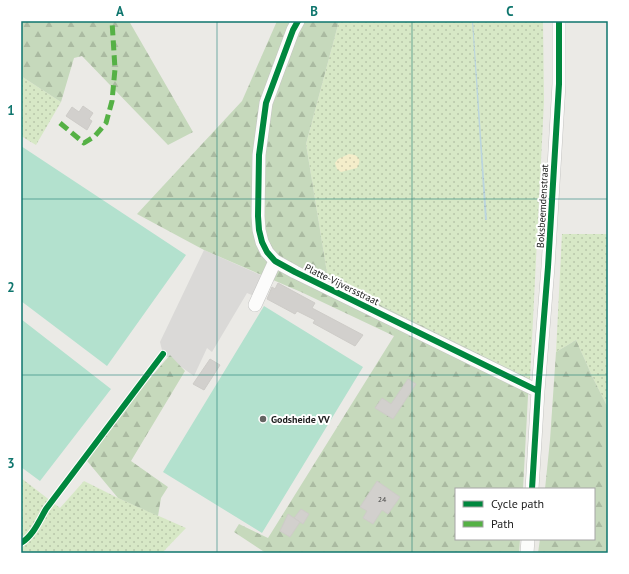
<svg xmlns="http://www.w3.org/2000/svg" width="629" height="574" font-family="'PT Sans',sans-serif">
  <defs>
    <pattern id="grass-dots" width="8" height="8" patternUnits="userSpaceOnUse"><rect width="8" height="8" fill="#d7e8c6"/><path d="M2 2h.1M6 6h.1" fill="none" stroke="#b8c7aa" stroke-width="1.8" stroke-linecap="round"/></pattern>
    <pattern id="forest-firs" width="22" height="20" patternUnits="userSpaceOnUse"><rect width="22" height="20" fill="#c6d9bc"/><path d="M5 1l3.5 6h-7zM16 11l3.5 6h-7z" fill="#aabaa1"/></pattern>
    <pattern id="sand-dots" width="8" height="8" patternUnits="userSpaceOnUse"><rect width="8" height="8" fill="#f4edca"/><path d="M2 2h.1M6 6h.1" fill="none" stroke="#d1cbad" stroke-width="1.8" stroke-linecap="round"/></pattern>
    <pattern id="water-ripples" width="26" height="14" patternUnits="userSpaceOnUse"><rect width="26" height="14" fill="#bbd5de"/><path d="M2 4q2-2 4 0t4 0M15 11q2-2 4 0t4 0" fill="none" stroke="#a0b6be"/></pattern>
  </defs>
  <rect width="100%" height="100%" fill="#ebeae6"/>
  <path fill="#dad9d7" d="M 204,250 L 265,277 L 254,296 L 247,293 L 212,352 L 207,348 L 194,376 L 163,354 L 160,342 Z"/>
  <path fill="url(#grass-dots)" d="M 339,21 L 543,21 L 544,101 L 530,379 L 328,279 L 306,144 Z
    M 21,76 L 61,102 L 36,145 L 21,136 Z
    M 562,234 L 608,234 L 608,408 L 593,378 L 576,340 L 556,352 Z
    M 21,478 L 60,508 L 84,481 L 118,498 L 186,528 L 162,553 L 21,553 Z"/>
  <path fill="url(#forest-firs)" d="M 21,21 L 129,21 L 193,132 L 168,145 L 82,56 L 74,58 L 61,102 L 21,76 Z
    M 277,21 L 339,21 L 306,144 L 328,279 L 530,379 L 528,396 L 523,489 L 456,489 L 456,539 L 520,539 L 519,553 L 266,553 L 234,532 L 239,524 L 268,538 L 394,336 L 301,292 L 204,250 L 137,214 L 242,101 Z
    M 576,340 L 593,378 L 608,408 L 608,553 L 538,553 L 540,539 L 594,539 L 594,489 L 545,489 L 550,440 L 556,352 Z
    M 170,355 L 185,371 L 131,461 L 168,487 L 161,498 L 158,516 L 118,498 L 83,456 Z"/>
  <path fill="url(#sand-dots)" d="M 349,154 L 355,155 C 361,159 360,162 357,168 L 341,172 L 337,169 L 335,163 L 338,159 Z"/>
  <path fill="#b3e1ce" d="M 21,146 L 186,255 L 107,366 L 21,301 Z
    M 264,306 L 363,367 L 262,533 L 163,472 Z
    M 21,319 L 111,389 L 40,481 L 21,467 Z"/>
  <path fill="url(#water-ripples)" d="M 472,21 L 473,21 L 487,220 L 485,220 Z"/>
  <path fill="#d2d0cd" stroke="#ceccc8" d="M 83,106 L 93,113 L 89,119 L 92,121 L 87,130 L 66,116 L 72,107 L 79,112 Z
    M 278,283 L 315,303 L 312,308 L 363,335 L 355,346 L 313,323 L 315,320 L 297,311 L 295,314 L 267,299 L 272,287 L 275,289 Z
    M 210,359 L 220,365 L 204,390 L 193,384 Z
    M 408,379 L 416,384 L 393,419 L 375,408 L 382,398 L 391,404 Z
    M 377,481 L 400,497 L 388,514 L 382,510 L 373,524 L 363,518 L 367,511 L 360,507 Z
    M 301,509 L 309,514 L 303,524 L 294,518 Z
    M 288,514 L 300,522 L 290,537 L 280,531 Z"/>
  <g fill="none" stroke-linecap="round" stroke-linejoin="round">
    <g stroke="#c4c4c2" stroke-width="14">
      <path id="minor" d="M 298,21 L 293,30 L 266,103 L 259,155 L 258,216 L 259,230 L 262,242 L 267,252 L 275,261 L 295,272 L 538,391
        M 255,305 L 275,261
        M 532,489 L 538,391 L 548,267 L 559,84 L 559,21
        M 527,553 L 528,539"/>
    </g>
    <use href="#minor" stroke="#fcfcfb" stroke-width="13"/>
    <path stroke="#55b145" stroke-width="5" stroke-dasharray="10 5" stroke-linecap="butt" d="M 60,123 L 84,143 L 95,136 L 106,123 L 112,101 L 115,69 L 112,21"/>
    <g stroke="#fff" stroke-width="8">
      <path id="cycleway" d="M 298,21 L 293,30 L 266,103 L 259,155 L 258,216 L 259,230 L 262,242 L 267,252 L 275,261 L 295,272 L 538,391
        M 532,489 L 538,391 L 548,267 L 559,84 L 559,21
        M 21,543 C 33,536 39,521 46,509 L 163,354"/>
    </g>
    <use href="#cycleway" stroke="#00873e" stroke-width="6"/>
  </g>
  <path fill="none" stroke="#0f766e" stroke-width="1" stroke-opacity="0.55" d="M 217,21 L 217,553M 412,21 L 412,553M 21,199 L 608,199M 21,375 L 608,375"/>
  <circle fill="#656563" stroke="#fff" stroke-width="1.5" cx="263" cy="419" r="4"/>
  <g text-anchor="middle" stroke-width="4" stroke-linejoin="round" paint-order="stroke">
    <g font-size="8" fill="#4a4a49">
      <text x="382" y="502">24</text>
    </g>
    <g font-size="10" fill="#1d1d1d" stroke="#fff">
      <text transform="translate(542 206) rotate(-87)" y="4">Boksbeemdenstraat</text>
      <text transform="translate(342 284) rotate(26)" y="4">Platte-Vijversstraat</text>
    </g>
    <g font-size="10" font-weight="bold" fill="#1d1d1d" stroke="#fff" text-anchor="start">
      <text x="271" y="423">Godsheide VV</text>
    </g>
  </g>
  <rect width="629" height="574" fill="none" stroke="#ffffff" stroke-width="44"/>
  <rect x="455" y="488" width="140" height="52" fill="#ffffff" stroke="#a5a5a5"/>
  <rect x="463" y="501" width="20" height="6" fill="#00873e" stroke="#a5a5a5"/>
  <text x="491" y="508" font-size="12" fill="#1d1d1d">Cycle path</text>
  <rect x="463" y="521" width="20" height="6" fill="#55b145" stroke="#a5a5a5"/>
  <text x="491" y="528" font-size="12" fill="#1d1d1d">Path</text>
  <rect x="22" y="22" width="585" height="530" fill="none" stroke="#0f766e" stroke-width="1.5"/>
  <g font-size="13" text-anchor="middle" font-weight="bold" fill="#0f766e">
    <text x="120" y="16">A</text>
    <text x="314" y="16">B</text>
    <text x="510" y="16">C</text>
    <text x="11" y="115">1</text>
    <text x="11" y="292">2</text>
    <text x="11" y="468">3</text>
  </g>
</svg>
